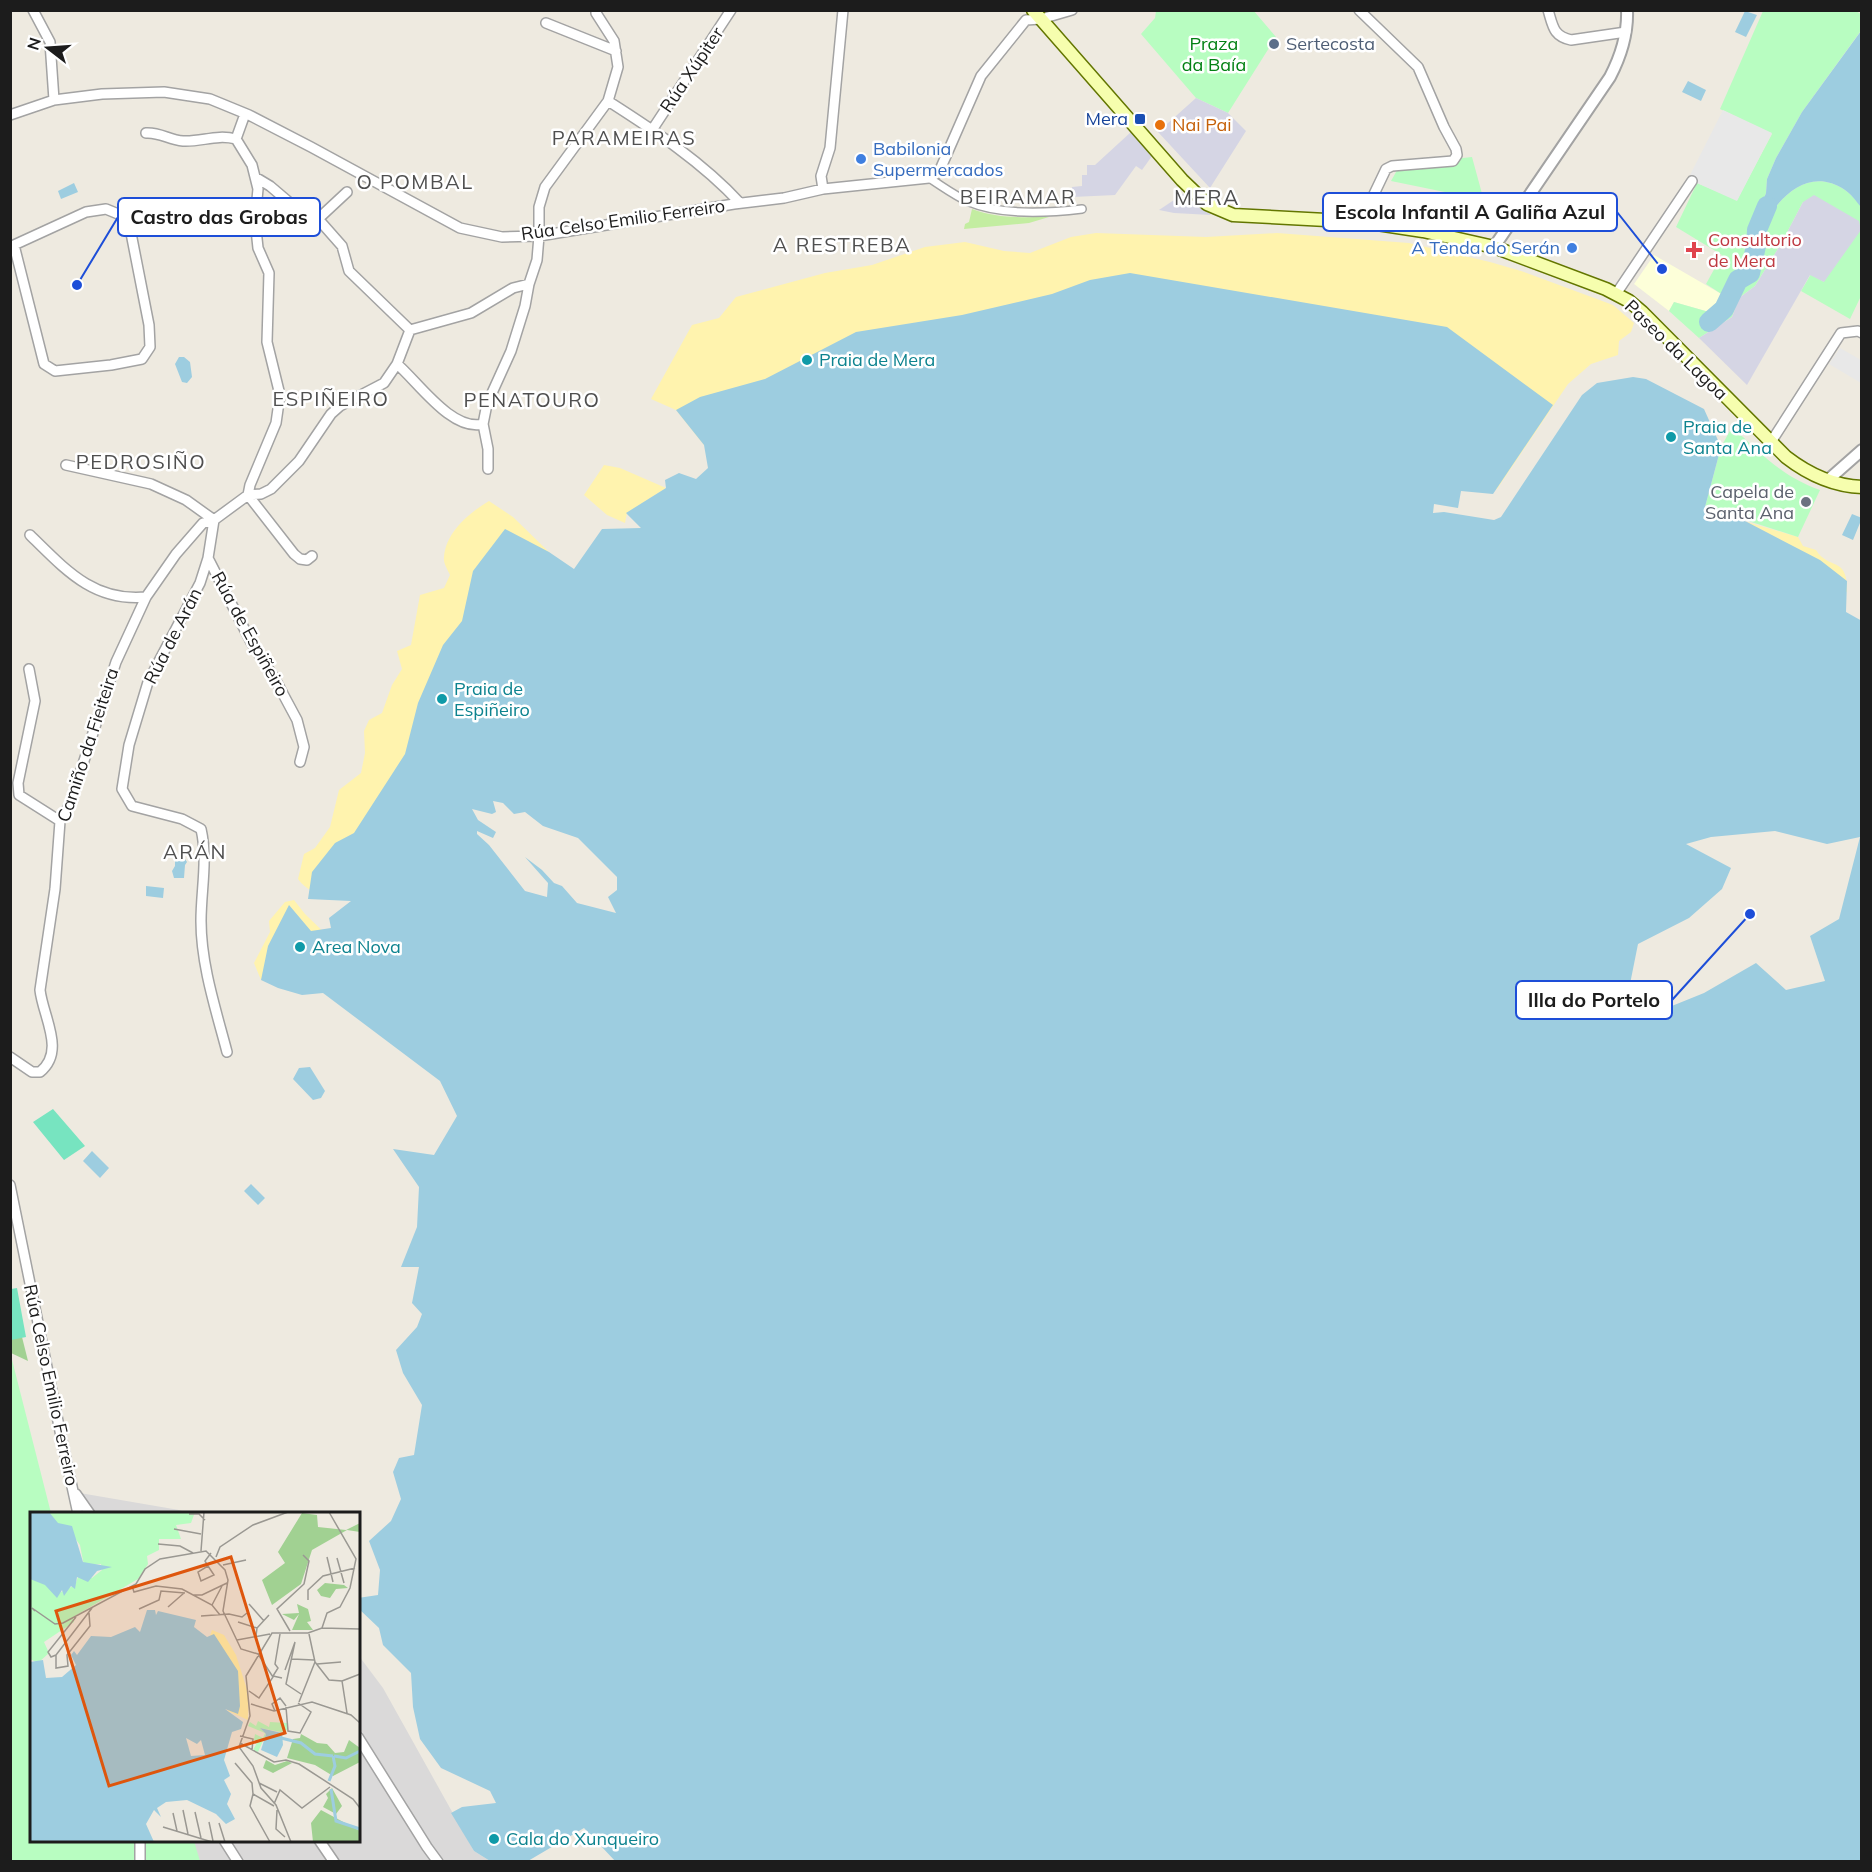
<svg xmlns="http://www.w3.org/2000/svg" width="1872" height="1872" font-family="Mulish,sans-serif">
  <rect width="100%" height="100%" fill="#eeeae0"/>
  <path fill="#dad9d9" d="M 74,1492 L 179,1510 L 187,1513 L 79,1513 Z
    M 359,1656 L 383,1688 L 474,1851 L 490,1861 L 148,1861 L 143,1841 L 358,1840 Z"/>
  <path fill="#fdffd9" d="M 1654,255 L 1723,295 L 1709,312 L 1674,302 L 1669,311 L 1634,284 Z"/>
  <path fill="#c3eda1" d="M 972,209 C 998,219 1023,217 1049,217 L 1029,223 L 964,229 L 965,224 L 969,222 Z"/>
  <path fill="#a1d192" d="M 11,1333 L 22,1337 L 28,1361 L 11,1353 Z"/>
  <path fill="#fff3ae" d="M 1096,233 L 1206,237 L 1277,233 L 1409,243 L 1490,262 L 1521,271 L 1613,305 L 1634,323 L 1631,332 L 1619,341 L 1618,355 L 1591,364 L 1568,384 L 1497,489 L 704,445 L 676,410 L 651,399 L 692,325 L 719,318 L 736,297 L 825,273 L 872,265 L 925,247 L 965,242 L 1004,251 L 1030,253 L 1071,237 Z
    M 604,465 L 620,468 L 666,488 L 627,513 L 625,523 L 607,515 L 584,495 Z
    M 489,501 L 513,517 L 552,555 L 332,896 C 319,896 306,890 298,879 L 304,854 L 315,848 L 330,827 L 339,790 L 361,773 L 365,753 L 364,731 L 369,720 L 382,713 L 392,685 L 402,669 L 397,651 L 411,645 L 420,595 L 444,588 L 450,575 C 448,570 443,563 444,557 C 446,532 469,513 489,501 Z
    M 1747,522 L 1798,537 L 1803,546 L 1816,550 C 1829,571 1848,555 1847,592 L 1742,535 Z
    M 294,900 L 305,914 L 337,945 L 272,983 L 261,980 L 254,963 L 270,932 L 269,921 L 285,902 Z"/>
  <path fill="#b8fdc1" d="M 1253,10 L 1276,37 L 1228,113 L 1196,98 L 1141,34 L 1155,18 L 1156,11 Z
    M 1854,10 L 1861,14 L 1860,32 L 1802,112 L 1776,158 L 1767,179 L 1766,193 L 1756,219 L 1755,229 L 1760,231 C 1777,199 1807,165 1845,190 C 1851,194 1856,201 1862,207 L 1861,296 L 1850,319 L 1801,291 L 1811,274 L 1824,282 L 1803,202 L 1781,244 L 1755,286 L 1739,298 L 1732,317 L 1699,338 L 1669,311 L 1674,302 L 1709,312 L 1723,295 L 1706,284 L 1722,255 L 1676,227 L 1697,183 L 1737,200 L 1772,134 L 1720,109 L 1763,11 Z
    M 1472,157 L 1487,212 L 1480,213 L 1474,198 L 1391,181 L 1400,165 Z
    M 1732,427 C 1762,454 1781,476 1820,490 L 1798,537 L 1705,507 L 1721,447 Z
    M 10,1352 L 51,1513 L 32,1514 L 32,1840 L 194,1841 L 200,1861 L 11,1861 Z"/>
  <path fill="#77e4c0" d="M 53,1109 L 85,1146 L 64,1160 L 33,1122 Z
    M 17,1288 L 26,1337 L 11,1340 L 11,1289 Z"/>
  <path fill="#e8e8e8" d="M 1723,110 L 1772,133 L 1737,201 L 1688,179 Z
    M 1840,348 L 1861,360 L 1861,383 L 1829,364 Z"/>
  <path fill="#d5d5e4" d="M 1196,98 L 1228,113 L 1246,131 L 1210,188 L 1158,132 Z
    M 1131,132 L 1152,156 L 1142,170 L 1136,166 L 1115,195 L 1072,197 L 1072,187 L 1082,186 L 1082,175 L 1087,175 L 1087,165 L 1095,165 Z
    M 1183,194 L 1211,215 L 1174,213 L 1159,210 Z
    M 1814,195 L 1859,221 L 1861,230 L 1824,282 L 1810,275 L 1747,385 L 1699,338 L 1732,317 L 1739,298 L 1755,286 L 1781,244 L 1803,202 Z"/>
  <path fill="#9dcde0" fill-rule="evenodd" d="M 1745,11 L 1757,15 L 1746,37 L 1735,32 Z
    M 1861,31 L 1861,207 C 1856,201 1851,194 1845,190 C 1807,165 1777,199 1760,231 L 1755,230 L 1756,219 L 1766,193 L 1767,179 L 1776,158 L 1802,112 Z
    M 1688,81 L 1706,90 L 1701,101 L 1682,92 Z
    M 74,183 L 78,192 L 61,199 L 58,191 Z
    M 1130,273 L 1447,327 L 1553,405 L 1493,494 L 1461,491 L 1458,508 L 1434,504 L 1433,513 L 1444,512 L 1494,520 L 1501,517 L 1582,395 L 1597,383 L 1633,377 L 1646,379 L 1704,409 L 1721,447 L 1705,507 L 1747,522 L 1820,560 L 1847,581 L 1846,612 L 1862,621 L 1861,1861 L 616,1862 L 584,1828 L 528,1861 L 490,1861 L 474,1851 L 451,1813 L 462,1807 L 496,1803 L 490,1791 L 441,1768 L 420,1739 L 413,1707 L 411,1673 L 383,1645 L 379,1628 L 359,1609 L 358,1598 L 378,1595 L 380,1570 L 369,1541 L 391,1521 L 401,1499 L 393,1472 L 399,1458 L 414,1455 L 422,1405 L 403,1373 L 396,1350 L 417,1327 L 422,1314 L 412,1303 L 419,1267 L 401,1267 L 417,1227 L 419,1187 L 393,1149 L 434,1155 L 457,1116 L 440,1081 L 323,993 L 302,995 L 278,988 L 261,980 L 268,946 L 289,905 L 311,931 L 331,928 L 329,918 L 351,901 L 308,899 L 312,872 L 335,843 L 354,833 L 405,754 L 418,703 L 443,645 L 462,621 L 473,571 L 505,529 L 549,552 L 574,569 L 602,529 L 641,528 L 626,513 L 666,488 L 665,480 L 679,473 L 696,479 L 708,468 L 704,445 L 676,410 L 700,397 L 765,379 L 856,332 L 962,315 L 1052,294 L 1090,280 ZM 493,801 L 503,803 L 514,814 L 525,812 L 543,826 L 578,838 L 617,877 L 617,890 L 608,897 L 616,913 L 577,903 L 562,886 L 554,883 L 542,870 L 525,857 L 548,883 L 547,897 L 525,891 L 489,845 L 477,834 L 477,831 L 493,838 L 496,832 L 478,820 L 472,809 L 492,814 L 496,812 ZM 1775,831 L 1827,844 L 1860,837 L 1839,919 L 1810,936 L 1825,981 L 1786,990 L 1756,963 L 1704,993 L 1657,1012 L 1630,984 L 1638,944 L 1689,918 L 1722,889 L 1731,868 L 1686,844 L 1711,837 Z
    M 179,357 L 184,357 L 190,362 L 192,377 L 187,383 L 182,382 L 175,364 Z
    M 1852,514 L 1862,518 L 1853,540 L 1842,535 Z
    M 175,859 L 185,859 L 187,862 L 185,865 L 184,878 L 174,878 L 172,871 L 175,866 Z
    M 146,886 L 164,888 L 163,898 L 146,896 Z
    M 310,1067 L 325,1091 L 321,1098 L 313,1100 L 293,1079 L 299,1068 Z
    M 92,1151 L 109,1168 L 100,1178 L 83,1161 Z
    M 251,1184 L 265,1198 L 258,1205 L 244,1191 Z"/>
  <g fill="none" stroke-linecap="round" stroke-linejoin="round">
    <path stroke="#9dcde0" stroke-width="20" d="M 1709,322 L 1724,309 L 1738,280 L 1750,273 L 1756,246 L 1757,230 L 1767,206"/>
    <g stroke="#a3a3a3" stroke-width="10">
      <path id="pedestrian" d="M 929,178 C 942,186 955,196 969,202 C 1002,216 1048,213 1082,209"/>
    </g>
    <g stroke="#a3a3a3" stroke-width="12">
      <path id="minor" d="M 33,10 L 50,42 L 54,100
        M 1359,10 L 1418,67 L 1444,127 L 1456,149 L 1457,155 L 1453,161 L 1392,166 L 1386,169 L 1365,213 L 1364,222
        M 1548,10 C 1553,26 1553,36 1571,40 L 1626,32
        M 546,23 L 616,51
        M 608,101 C 655,131 702,162 740,203
        M 245,114 L 236,139 L 252,165 L 258,189 L 255,220 L 258,248 L 269,273 L 267,342 L 280,395 L 276,423 L 250,485 L 248,495
        M 10,115 L 54,100 L 102,94 L 164,92 L 210,99 L 249,115 L 311,147 L 460,228 L 502,237 L 539,236 L 734,204 L 784,198 L 823,189 L 929,178 L 939,172 L 981,76 L 1026,20 L 1041,19 L 1072,10
        M 652,130 L 731,10
        M 146,133 C 160,132 169,140 183,141 C 202,142 216,134 236,139
        M 255,177 L 270,186 L 290,203 L 312,212 L 342,246 L 349,271 L 410,330
        M 823,189 L 821,176 L 830,148 L 843,10
        M 318,219 L 347,192
        M 10,247 L 14,245 L 86,212 L 106,209 L 123,216 L 130,228 L 149,325 L 150,347 L 142,359 L 111,365 L 55,371 L 44,364 L 14,245
        M 1616,294 L 1692,181
        M 410,330 L 471,313 L 513,288 L 529,284
        M 397,364 C 418,382 452,432 483,424
        M 1771,442 L 1841,333 L 1858,331 L 1862,333
        M 66,465 L 151,484 L 186,500 L 214,520
        M 488,469 L 488,449 L 483,424 L 487,404 L 511,351 L 525,306 L 529,284 L 537,260 L 539,236 L 539,207 L 545,187 L 608,101 L 618,67 L 614,41 L 596,13
        M 248,495 L 294,554 L 300,559 L 307,560 L 312,556
        M 214,520 L 208,558 L 251,642 L 275,679 L 297,720 L 304,747 L 300,762
        M 30,535 C 65,569 93,602 146,597
        M 208,558 L 200,583 L 148,682 L 129,745 L 122,789 L 132,806 L 182,819 L 201,829 C 208,860 201,890 201,921 C 201,965 216,1010 227,1052
        M 29,669 L 35,701 L 18,783 L 19,795 L 60,821
        M 10,1057 L 32,1072 L 40,1072 C 66,1051 43,1017 40,990 L 55,889 L 60,821 L 70,804 L 116,662 L 146,597 L 176,554 L 203,523 L 214,520 L 248,495 L 261,494 L 271,489 L 299,461 L 331,414 L 340,406 L 384,383 L 397,364 L 410,330
        M 10,1185 L 61,1436 L 78,1514
        M 76,1494 L 90,1514
        M 358,1737 L 427,1847 L 438,1862
        M 224,1840 L 238,1862
        M 319,1840 L 334,1862
        M 140,1862 L 140,1840"/>
    </g>
    <g stroke="#a3a3a3" stroke-width="14">
      <path id="tertiary" d="M 1494,247 L 1610,77 C 1621,56 1628,34 1627,10
        M 1828,480 L 1862,450"/>
    </g>
    <g stroke="#637600" stroke-width="15">
      <path id="secondary" d="M 1033,10 L 1182,180 L 1207,204 L 1233,215 L 1364,222 L 1423,231 L 1494,247 L 1606,289 L 1629,301 L 1642,312 L 1786,457 C 1808,474 1833,486 1862,487"/>
    </g>
    <use href="#pedestrian" stroke="#fff" stroke-width="7"/>
    <use href="#minor" stroke="#fff" stroke-width="9"/>
    <use href="#tertiary" stroke="#fff" stroke-width="10"/>
    <use href="#secondary" stroke="#f6feae" stroke-width="12"/>
  </g>
  <circle fill="#5c6f8a" stroke="#fff" stroke-width="2" cx="1274" cy="44" r="6"/>
  <rect fill="#1a4fb4" stroke="#fff" stroke-width="2" x="1134" y="113" width="12" height="12" rx="3"/>
  <circle fill="#e8710a" stroke="#fff" stroke-width="2" cx="1160" cy="125" r="6"/>
  <g fill="#3f7fe0" stroke="#fff" stroke-width="2">
    <circle cx="861" cy="159" r="6"/>
    <circle cx="1572" cy="248" r="6"/>
  </g>
  <path fill="#e0444e" stroke="#fff" stroke-width="2" d="M1691 241h6v6h6v6h-6v6h-6v-6h-6v-6h6z"/>
  <g fill="#0f9aa8" stroke="#fff" stroke-width="2">
    <circle cx="807" cy="360" r="6"/>
    <circle cx="1671" cy="437" r="6"/>
    <circle cx="442" cy="699" r="6"/>
    <circle cx="300" cy="947" r="6"/>
    <circle cx="494" cy="1839" r="6"/>
  </g>
  <circle fill="#6b7280" stroke="#fff" stroke-width="2" cx="1806" cy="502" r="6"/>
  <g text-anchor="middle" stroke-width="5" stroke-linejoin="round" paint-order="stroke">
    <g font-size="18" fill="#038114" stroke="#fff">
      <text x="1214" y="50">Praza<tspan x="1214" dy="21">da Baía</tspan></text>
    </g>
    <g font-size="18" fill="#4e5e75" stroke="#fff" text-anchor="start">
      <text x="1286" y="50">Sertecosta</text>
    </g>
    <g font-size="18" fill="#1c1c1c" stroke="#fff">
      <text transform="translate(692 70) rotate(-56)" y="6">Rúa Xúpiter</text>
      <text transform="translate(623 220) rotate(-8)" y="6">Rúa Celso Emilio Ferreiro</text>
      <text transform="translate(1676 350) rotate(44)" y="6">Paseo da Lagoa</text>
      <text transform="translate(250 634) rotate(61)" y="6">Rúa de Espiñeiro</text>
      <text transform="translate(173 636) rotate(-63)" y="6">Rúa de Arán</text>
      <text transform="translate(88 745) rotate(-72)" y="6">Camiño da Fieiteira</text>
      <text transform="translate(51 1385) rotate(78)" y="6">Rúa Celso Emilio Ferreiro</text>
    </g>
    <g font-size="18" fill="#164399" stroke="#fff" text-anchor="end">
      <text x="1128" y="125">Mera</text>
    </g>
    <g font-size="18" fill="#c56008" stroke="#fff" text-anchor="start">
      <text x="1172" y="131">Nai Pai</text>
    </g>
    <g font-size="18" fill="#366cbe" stroke="#fff" text-anchor="start">
      <text x="873" y="155">Babilonia<tspan x="873" dy="21">Supermercados</tspan></text>
      <text x="1560" y="254" text-anchor="end">A Tenda do Serán</text>
    </g>
    <g font-size="18" fill="#be3a42" stroke="#fff" text-anchor="start">
      <text x="1708" y="246">Consultorio<tspan x="1708" dy="21">de Mera</tspan></text>
    </g>
    <g font-size="18" fill="#0d838f" stroke="#fff" text-anchor="start">
      <text x="819" y="366">Praia de Mera</text>
      <text x="1683" y="433">Praia de<tspan x="1683" dy="21">Santa Ana</tspan></text>
      <text x="454" y="695">Praia de<tspan x="454" dy="21">Espiñeiro</tspan></text>
      <text x="312" y="953">Area Nova</text>
      <text x="506" y="1845">Cala do Xunqueiro</text>
    </g>
    <g font-size="18" fill="#5b616d" stroke="#fff" text-anchor="end">
      <text x="1794" y="498">Capela de<tspan x="1794" dy="21">Santa Ana</tspan></text>
    </g>
    <g font-size="20" letter-spacing="1.5" fill="#4f4f4f" stroke="#fff">
      <text x="624" y="145">PARAMEIRAS</text>
      <text x="415" y="189">O POMBAL</text>
      <text x="1018" y="204">BEIRAMAR</text>
      <text x="842" y="252">A RESTREBA</text>
      <text x="331" y="406">ESPIÑEIRO</text>
      <text x="532" y="407">PENATOURO</text>
      <text x="141" y="469">PEDROSIÑO</text>
      <text x="195" y="859">ARÁN</text>
    </g>
    <g font-size="21" letter-spacing="1.5" fill="#4f4f4f" stroke="#fff">
      <text x="1207" y="205">MERA</text>
    </g>
  </g>
  <g transform="translate(30 1512)">
    <rect width="330" height="330" fill="#eeeae0"/>
    <path d="M 272,1 L 287,3 L 288,15 L 316,18 L 330,11 L 330,20 L 317,18 L 282,38 L 271,72 L 242,93 L 232,68 L 255,51 L 248,40 ZM 295,71 L 314,73 L 318,76 L 306,77 L 300,86 L 291,84 L 287,78 ZM 267,92 L 278,97 L 281,109 L 277,110 L 283,118 L 262,118 L 269,102 L 264,108 L 252,102 L 269,101 ZM 271,222 L 287,231 L 297,232 L 305,241 L 314,240 L 319,228 L 330,236 L 330,250 L 303,264 L 285,253 L 257,246 L 263,227 L 270,226 ZM 236,248 L 245,253 L 257,249 L 262,251 L 243,261 L 233,256 ZM 302,276 L 312,294 L 306,302 L 293,295 L 298,286 L 296,282 ZM 291,298 L 330,319 L 330,330 L 283,330 L 281,311 Z" fill="#a1d192"/>
    <path d="M 182,118 L 194,123 L 206,143 L 219,184 L 218,208 L 198,199 L 180,124 Z" fill="#fff3ae"/>
    <path d="M 17,0 L 165,0 L 161,11 L 146,13 L 151,27 L 129,27 L 129,38 L 117,44 L 118,52 L 108,67 L 43,105 L 44,110 L 14,130 L 19,141 L 8,151 L 0,147 L 0,67 L 14,70 L 29,81 L 45,73 L 48,65 L 62,66 L 72,58 L 71,52 L 54,54 L 50,33 L 39,18 L 18,6 ZM 228,209 L 239,215 L 240,210 L 257,211 L 257,218 L 251,220 L 230,216 L 236,222 L 228,240 L 223,238 L 228,229 L 224,228 L 225,222 L 233,226 L 235,221 L 218,214 L 220,210 L 226,214 Z" fill="#b8fdc1"/>
    <path d="M 0,0 L 19,0 L 28,11 L 42,14 L 53,50 L 82,55 L 67,59 L 58,70 L 47,65 L 45,77 L 41,74 L 34,84 L 32,78 L 27,86 L 15,73 L 0,67 ZM 117,98 L 125,98 L 126,103 L 128,99 L 166,108 L 164,115 L 177,125 L 184,122 L 208,159 L 210,194 L 208,202 L 195,197 L 213,210 L 211,217 L 202,220 L 194,248 L 200,264 L 194,268 L 201,282 L 197,292 L 205,307 L 196,312 L 186,302 L 157,288 L 136,290 L 127,296 L 131,305 L 124,298 L 116,312 L 124,330 L 0,330 L 0,150 L 13,148 L 16,166 L 32,165 L 46,153 L 41,143 L 44,139 L 47,143 L 61,124 L 81,125 L 105,115 L 110,120 ZM 156,226 L 167,232 L 171,228 L 175,243 L 161,244 ZM 230,216 L 252,221 L 253,233 L 247,245 L 231,238 L 236,222 Z" fill="#9dcde0" fill-rule="evenodd"/>
    <path fill="none" stroke="#9dcde0" stroke-width="3" d="M 247,225 L 271,231 L 285,242 L 303,244M 304,244 L 316,246 L 330,239M 299,269 L 305,254 L 303,244M 301,277 L 306,309 L 330,317"/>
    <path fill="none" stroke="#9a9892" stroke-width="1.5" d="M 275,0 L 298,0M 159,2 L 169,2 L 175,8M 144,17 L 171,22M 128,32 L 150,34 L 163,41M 171,39 L 174,0M 273,43 L 279,49 L 274,72M 186,45 L 190,35 L 223,13 L 258,0M 297,45 L 303,70M 307,46 L 314,71M 193,53 L 216,48M 178,54 L 184,63 L 171,69 L 168,60 L 178,54 L 175,49 L 181,41M 102,74 L 104,80 L 126,74 L 152,77 L 182,93 L 190,103M 162,83 L 172,83 L 197,71M 278,88 L 278,78 L 293,64 L 325,56M 219,92 L 234,109M 182,93 L 192,74M 138,95 L 154,81M 109,97 L 129,88 L 131,79 L 155,81M 5,99 L 2,96 L 25,112 L 33,111 L 106,72 L 115,57 L 130,47 L 176,39 L 195,58 L 198,68 L 193,99 L 211,137 L 228,142 L 243,165 L 229,186 L 219,179M 59,101 L 60,114 L 37,143 L 38,154 L 26,156 L 26,143 L 62,96M 171,104 L 199,102 L 212,105 L 217,101M 208,110 L 227,116M 292,116 L 297,101 L 310,95 L 320,76 L 326,47 L 299,0M 260,119 L 247,97 L 274,72M 250,122 L 245,152 L 248,156 L 243,164 L 252,166M 226,124 L 227,116 L 239,103M 207,128 L 240,122M 26,143 L 21,145 L 18,140 L 46,105M 262,147 L 284,148M 285,150 L 299,168 L 312,169 L 317,201M 287,152 L 311,150M 255,158 L 265,130 L 256,172 L 271,182M 312,169 L 330,162M 269,190 L 285,150 L 279,122M 221,192 L 244,199 L 282,190 L 321,203 L 330,211M 256,195 L 258,219 L 270,221 L 281,200 L 268,191M 245,199 L 242,192 L 250,186 L 256,194M 210,224 L 223,227 L 222,238M 210,231 L 244,250 L 256,248 L 269,252 L 323,287 L 330,296M 205,251 L 222,271 L 223,282 L 244,294M 229,271 L 247,280M 223,282 L 220,294 L 240,330M 244,292 L 250,278 L 272,296 L 300,275M 153,298 L 158,322M 247,298 L 246,317 L 255,325M 165,300 L 171,326M 143,301 L 147,319M 179,310 L 183,329M 189,311 L 195,330M 133,315 L 182,330M 261,330 L 246,293 L 231,276 L 223,254 L 209,235 L 220,204 L 216,164 L 242,121 L 278,121 L 292,116 L 330,117"/>
    <path fill="#de560d" fill-opacity="0.15" stroke="#de560d" stroke-width="3" d="M 201,45 L 255,221 L 79,274 L 26,99 Z"/>
    <rect width="330" height="330" fill="none" stroke="#1c1c1c" stroke-width="3"/>
  </g>
  <path fill="none" stroke="#1d4ed8" stroke-width="2" d="M1662 269L1617 212M77 285L118 217M1750 914L1672 1000"/>
  <g fill="#1d4ed8" stroke="#fff" stroke-width="2">
    <circle cx="1662" cy="269" r="6"/>
    <circle cx="77" cy="285" r="6"/>
    <circle cx="1750" cy="914" r="6"/>
  </g>
  <g fill="#fff" stroke="#1d4ed8" stroke-width="2">
    <rect x="1323" y="193" width="294" height="38" rx="6"/>
    <rect x="118" y="198" width="202" height="38" rx="6"/>
    <rect x="1516" y="981" width="156" height="38" rx="6"/>
  </g>
  <g font-size="20" text-anchor="middle" font-weight="bold" fill="#1c1c1c">
    <text x="1470" y="219">Escola Infantil A Galiña Azul</text>
    <text x="219" y="224">Castro das Grobas</text>
    <text x="1594" y="1007">Illa do Portelo</text>
  </g>
  <rect width="1872" height="1872" fill="none" stroke="#1c1c1c" stroke-width="24"/>
  <g transform="translate(48 48) rotate(287)" stroke="#ffffff" stroke-width="4.5" paint-order="stroke">
  <path d="M0-4.5L10 22L0 15L-10 22Z" fill="#1c1c1c"/>
  <text y="-9" font-size="16" font-weight="bold" text-anchor="middle" fill="#1c1c1c">N</text>
  </g>
</svg>
